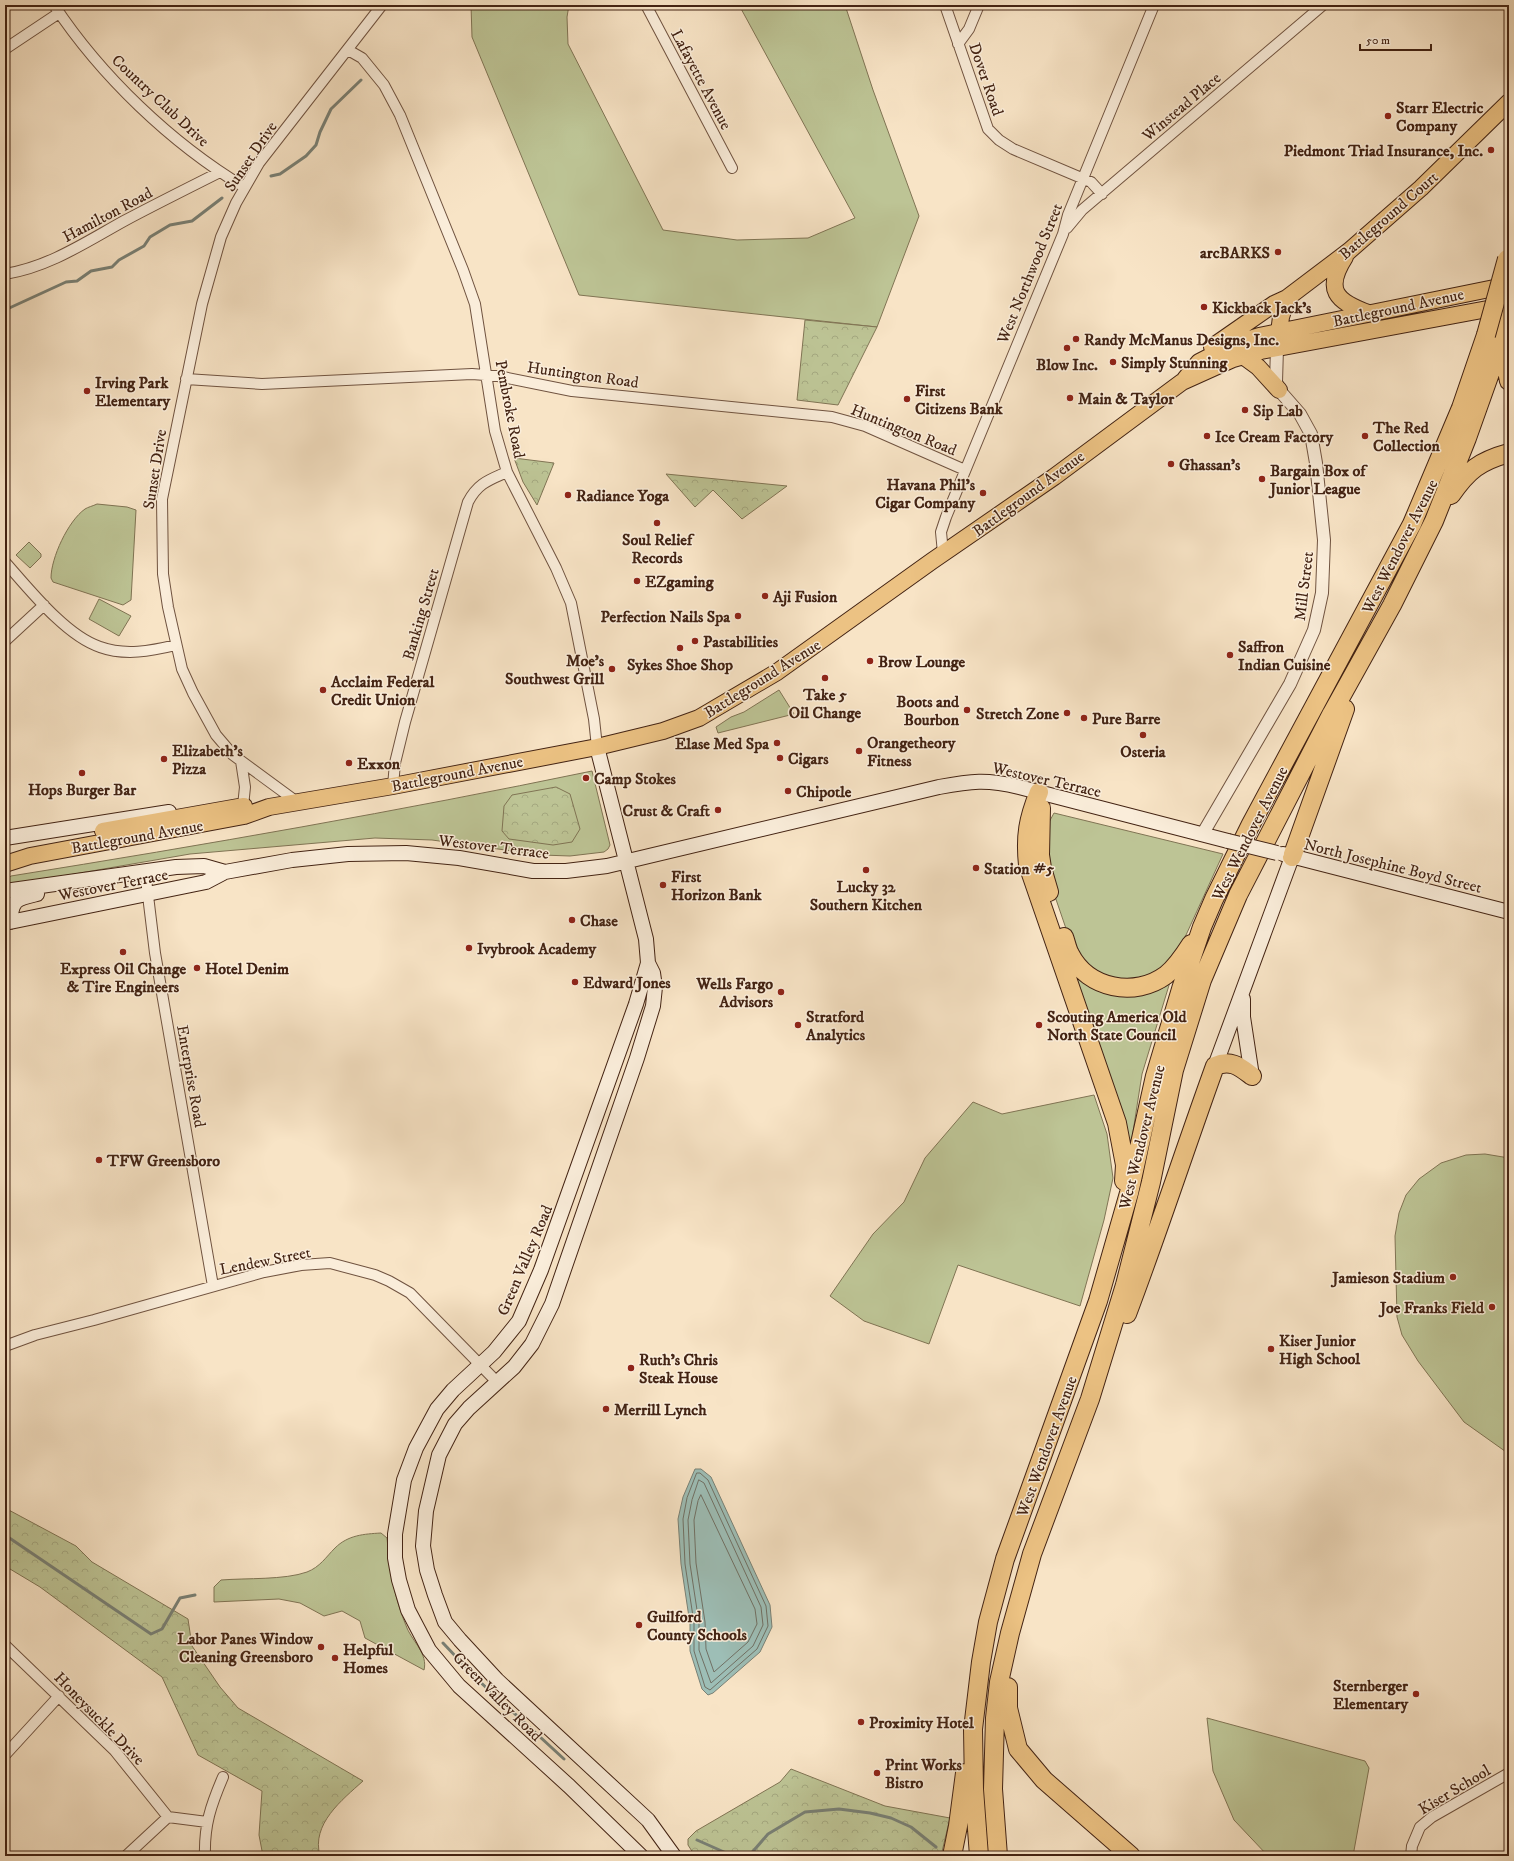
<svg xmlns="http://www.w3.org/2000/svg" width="1514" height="1861" font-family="'IM FELL DW Pica',serif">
  <defs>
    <pattern id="forest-crowns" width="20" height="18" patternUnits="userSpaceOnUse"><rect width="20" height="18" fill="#bdc495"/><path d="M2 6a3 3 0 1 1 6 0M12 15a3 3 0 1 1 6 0" fill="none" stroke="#a4a880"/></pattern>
  </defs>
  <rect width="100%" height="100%" fill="#f8e4c6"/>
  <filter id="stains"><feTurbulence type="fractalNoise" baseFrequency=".005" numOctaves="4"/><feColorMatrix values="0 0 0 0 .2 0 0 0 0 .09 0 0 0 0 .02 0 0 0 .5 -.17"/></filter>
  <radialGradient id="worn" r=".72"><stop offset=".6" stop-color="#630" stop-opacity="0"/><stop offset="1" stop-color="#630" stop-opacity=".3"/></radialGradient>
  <path fill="#bdc495" stroke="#807454" d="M 471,5 L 569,5 L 567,17 L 568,44 L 663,230 L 737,240 L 808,238 L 855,218 L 739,5 L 845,5 L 873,90 L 919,216 L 877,327 L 579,295 L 472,37 Z
    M 97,504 L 127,507 L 136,510 L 131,600 L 123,605 L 53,582 L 51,578 C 51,558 68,521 85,509 C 88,507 93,506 97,504 Z
    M 29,542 L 41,554 L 41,557 L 30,568 L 16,555 Z
    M 99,599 L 131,616 L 119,636 L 89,619 Z
    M 779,690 L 794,714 L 718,733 L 716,727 L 731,717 L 744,712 Z
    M 592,771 L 610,845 L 608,849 L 604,852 L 570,856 L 542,855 L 432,840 L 375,838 L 190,854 L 5,886 L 5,881 L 11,876 C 205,845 399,811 592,771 Z
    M 1054,813 L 1223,854 L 1181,946 L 1160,971 L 1134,982 L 1104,978 L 1073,949 L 1048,876 L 1048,824 Z
    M 1067,960 L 1086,981 L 1170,982 L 1142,1074 L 1130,1151 Z
    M 1094,1095 L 1107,1134 L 1113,1178 L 1104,1220 L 1080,1306 L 958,1265 L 929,1344 L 864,1321 L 830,1296 L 873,1234 L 904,1202 L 925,1158 L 973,1102 L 1002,1114 Z
    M 1485,1154 L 1509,1158 L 1509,1454 L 1464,1422 L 1418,1361 L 1402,1335 L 1397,1317 L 1395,1236 L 1399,1213 L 1406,1195 L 1419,1179 L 1441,1163 L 1466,1155 Z
    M 381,1533 L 387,1538 C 390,1572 394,1597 407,1628 C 413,1642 428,1654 424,1670 L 365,1638 L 360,1621 L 342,1611 L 324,1616 L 300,1603 L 279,1599 L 214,1602 L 214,1587 L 221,1580 C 246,1578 285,1580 307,1572 C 320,1567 326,1557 335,1548 C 348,1535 364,1534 381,1533 Z
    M 1207,1718 L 1365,1761 L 1369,1768 L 1353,1856 L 1268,1856 L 1234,1820 L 1213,1771 Z"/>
  <path fill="url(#forest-crowns)" stroke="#807454" d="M 805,320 L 877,327 L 838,405 L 797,400 Z
    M 514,458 L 554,463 L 537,505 L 523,482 Z
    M 666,474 L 787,486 L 742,519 L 713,490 L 695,507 Z
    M 556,787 L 570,794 L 580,829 L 572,842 L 553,845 L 509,839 L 502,831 L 504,806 L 512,795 Z
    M 5,1508 L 76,1546 L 92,1562 L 188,1619 L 192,1646 L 220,1687 L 238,1708 L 363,1781 C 342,1800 311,1824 320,1856 L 263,1856 L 259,1835 L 262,1791 L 198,1755 L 162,1677 L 40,1587 L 5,1566 Z
    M 791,1769 L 885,1806 L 950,1818 L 941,1856 L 695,1856 L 688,1845 L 688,1839 L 696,1831 L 780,1782 Z"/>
  <path fill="#9dbeb6" stroke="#798075" d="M 695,1469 L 701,1469 L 711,1477 L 770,1605 L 772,1627 L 760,1652 L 713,1693 L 708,1695 L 702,1689 L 690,1651 L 690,1624 L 681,1564 L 678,1519 L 683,1497 Z"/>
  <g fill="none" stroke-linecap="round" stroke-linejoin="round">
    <path stroke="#707064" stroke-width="1" d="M 697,1473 L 700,1473 L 708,1480 L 766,1606 L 768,1626 L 757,1649 L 710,1690 L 705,1687 L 694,1651 L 694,1623 L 685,1564 L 683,1519 L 687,1498 Z
      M 699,1480 L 704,1483 L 761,1607 L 763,1625 L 753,1646 L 711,1683 L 699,1650 L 699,1623 L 690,1564 L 688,1520 L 692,1500 Z
      M 701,1495 L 755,1609 L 757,1624 L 748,1642 L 714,1672 L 706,1649 L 705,1622 L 696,1563 L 694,1520 L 698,1501 Z"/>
    <path stroke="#798075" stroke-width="3" d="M 271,176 L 280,174 L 306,156 L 316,145 L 320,132 L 331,109 L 361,80
      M 5,310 L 66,282 L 77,281 L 91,271 L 112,267 L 119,260 L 144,246 L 150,237 L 170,225 L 192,221 L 222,198
      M 5,1535 L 151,1634 L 162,1629 L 180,1598 L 195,1595
      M 443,1643 L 478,1680 L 564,1759
      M 697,1840 L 733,1856
      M 749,1856 L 768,1834 L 805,1812 L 839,1809 L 870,1813 L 891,1818 L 911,1827 L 936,1847"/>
    <g stroke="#705340" stroke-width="12">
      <path id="minor" d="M 54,5 C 101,76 171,143 244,187
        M 646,5 L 732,168
        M 945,5 L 988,129 L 999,140 L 1013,149 L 1091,182 L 1102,194
        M 958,44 L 969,29 L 979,5
        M 5,49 L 59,13
        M 348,50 L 362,58 L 384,85 L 400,115 L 463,270 L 475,304 L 495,431 L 507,472 L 556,568 L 571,603 L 594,719 L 597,747
        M 1067,228 L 1082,210 L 1323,5
        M 5,274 C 49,267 86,242 124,221 C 156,204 188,188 220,172
        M 186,379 L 262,384 L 472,374 L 498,376 L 572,391 L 832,417 L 865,426 L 965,470
        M 943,553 L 941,532 L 946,517 L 1063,234 L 1068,215 L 1154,5
        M 5,562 C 29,589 66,636 100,647 C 125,656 151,651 176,645
        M 5,641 L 44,605
        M 241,761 L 245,787 L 243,806
        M 393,786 L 395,763 L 405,722 L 468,502 C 478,483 489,480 507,472
        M 297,802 L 233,755 L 216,735 L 193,693 L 182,669 L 168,607 L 163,574 L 162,499 L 202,304 L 221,237 L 236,203 L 259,163 L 382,5
        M 145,871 L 155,953 L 213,1286
        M 5,1346 L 35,1335 L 94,1320 L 264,1272 L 301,1265 L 330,1263 L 375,1275 L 389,1281 L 410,1293 L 497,1382
        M 5,1645 L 115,1751 L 168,1817
        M 5,1755 L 59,1696
        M 126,1856 L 168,1817 L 207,1822
        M 205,1856 C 204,1825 211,1805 223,1777
        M 1411,1856 L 1412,1846 L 1420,1827 L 1432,1817 L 1509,1773"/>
    </g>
    <g stroke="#705340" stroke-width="14">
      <path id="tertiary" d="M 1202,835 L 1290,684 L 1314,630 L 1322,593 L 1324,540 L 1316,463 L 1311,434 L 1300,414 L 1279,390 L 1276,382 L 1277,348"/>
    </g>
    <g stroke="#432313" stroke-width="16">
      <path id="secondary" d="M 597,747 L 646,939 L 648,963 L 636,1004 L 541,1270 L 519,1321 L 494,1352 L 453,1390 L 437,1409 L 416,1448 L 404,1480 L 395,1534 L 395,1558 L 399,1580 L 408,1610 L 429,1650 L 459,1686 L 569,1786 L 641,1856
        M 5,838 L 169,812
        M 1283,854 L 1509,912
        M 5,891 L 176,867 L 204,866 L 225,872
        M 10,922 C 12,899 16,899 37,894
        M 5,923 L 206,882 L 225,872 L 292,860 L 348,854 L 406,853 L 459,858 L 533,871 L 566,871 L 607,866 L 939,787 C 971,781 987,779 1019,787 L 1228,841
        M 648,963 L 653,973 L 655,987 L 653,1006 L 637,1058 L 552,1304 L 532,1344 L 514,1367 L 469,1408 L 455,1424 L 439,1455 L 426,1511 L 423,1546 L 427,1570 L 435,1595 L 445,1622 L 460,1640 L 497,1680 L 648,1820 L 674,1856
        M 1243,999 L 1243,1017 L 1252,1076
        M 1215,1066 L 1292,857"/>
    </g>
    <g stroke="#432313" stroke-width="18">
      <path id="primary" d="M 1345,257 C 1324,290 1336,301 1368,313
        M 1212,347 L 1274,304 L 1287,298
        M 1277,348 L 1281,317 L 1287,298 L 1349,251 L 1421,188 L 1509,102
        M 1243,356 L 1258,367 L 1279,390
        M 1185,379 L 1199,362 L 1234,344 L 1259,336 L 1509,285
        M 103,831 L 244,806
        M 5,864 L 30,856 L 244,816 L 269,807 L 393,786 L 597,747 L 663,731 L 699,718 L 777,672 L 932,561 L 1054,477 L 1182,382 L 1233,359 L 1261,351 L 1509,305"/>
    </g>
    <g stroke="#432313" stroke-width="20">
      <path id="motorway" d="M 1507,340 L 1506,366 L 1509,381
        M 1451,495 C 1468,470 1480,461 1509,453
        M 1039,792 C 1028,819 1025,836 1028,865 L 1117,1123 L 1125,1165 L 1124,1181
        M 1041,808 L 1040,855 L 1042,868 L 1049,892
        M 1292,857 L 1345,709
        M 1064,937 C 1066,942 1067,949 1070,954 C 1088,989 1135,998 1166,975 C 1176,967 1184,955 1191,944
        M 1127,1314 C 1158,1232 1185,1149 1215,1066 C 1231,1059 1240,1067 1252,1076
        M 1008,1687 L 1008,1708 L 1018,1749 L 1044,1780 L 1131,1856
        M 952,1856 L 958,1826 L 965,1773
        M 979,1856 L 974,1789 L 973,1729 L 981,1662 L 988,1622 L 1005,1559 L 1098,1301 L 1129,1193 L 1155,1076 L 1181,989 L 1202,927 L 1214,899 L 1251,824 L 1412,524 L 1461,408 L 1486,335
        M 998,1856 L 993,1789 L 995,1718 L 999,1682 L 1010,1633 L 1032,1554 L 1090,1399 L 1125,1285 L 1151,1182 L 1174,1070 L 1202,980 L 1238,895 L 1332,713 L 1392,605 L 1434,521 L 1467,438 L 1509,320"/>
    </g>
    <use href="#minor" stroke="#faedda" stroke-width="10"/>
    <use href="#tertiary" stroke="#faedda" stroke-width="12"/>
    <use href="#secondary" stroke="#faedda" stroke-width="14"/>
    <use href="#primary" stroke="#ecc283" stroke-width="16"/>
    <use href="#motorway" stroke="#ecc283" stroke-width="18"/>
    <g stroke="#432313" stroke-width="16" stroke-linecap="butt">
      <path id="secondary-bridge" d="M 1228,841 L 1277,853"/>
    </g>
    <g stroke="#432313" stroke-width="20" stroke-linecap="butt">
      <path id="motorway-bridge" d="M 1486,335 L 1507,259"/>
    </g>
    <use href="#secondary-bridge" stroke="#faedda" stroke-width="14"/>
    <use href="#motorway-bridge" stroke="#ecc283" stroke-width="18"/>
  </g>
  <g fill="#8f2418" stroke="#faedda" stroke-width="1.5">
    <circle cx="1388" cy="116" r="4"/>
    <circle cx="1491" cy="150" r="4"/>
    <circle cx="1278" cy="252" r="4"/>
    <circle cx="1204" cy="307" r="4"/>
    <circle cx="1076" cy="339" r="4"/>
    <circle cx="1067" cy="348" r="4"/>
    <circle cx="1113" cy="362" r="4"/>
    <circle cx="87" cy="391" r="4"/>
    <circle cx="1070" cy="398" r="4"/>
    <circle cx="907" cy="399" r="4"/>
    <circle cx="1245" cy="410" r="4"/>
    <circle cx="1207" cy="436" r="4"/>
    <circle cx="1365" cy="436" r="4"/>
    <circle cx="1171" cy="464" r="4"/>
    <circle cx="1262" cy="479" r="4"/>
    <circle cx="983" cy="493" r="4"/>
    <circle cx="568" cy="495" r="4"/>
    <circle cx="657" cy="523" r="4"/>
    <circle cx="637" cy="581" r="4"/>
    <circle cx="765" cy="596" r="4"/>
    <circle cx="738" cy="616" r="4"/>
    <circle cx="695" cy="641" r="4"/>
    <circle cx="680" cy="648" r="4"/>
    <circle cx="1230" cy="655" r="4"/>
    <circle cx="870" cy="661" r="4"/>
    <circle cx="612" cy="669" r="4"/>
    <circle cx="825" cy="678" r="4"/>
    <circle cx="323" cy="690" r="4"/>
    <circle cx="967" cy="710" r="4"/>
    <circle cx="1067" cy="713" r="4"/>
    <circle cx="1084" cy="718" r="4"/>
    <circle cx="1143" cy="735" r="4"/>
    <circle cx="777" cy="743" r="4"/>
    <circle cx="859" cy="751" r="4"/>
    <circle cx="780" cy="758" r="4"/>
    <circle cx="164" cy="759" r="4"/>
    <circle cx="349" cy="763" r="4"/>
    <circle cx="82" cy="773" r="4"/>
    <circle cx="586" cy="778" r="4"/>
    <circle cx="788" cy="791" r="4"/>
    <circle cx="718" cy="810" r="4"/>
    <circle cx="976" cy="868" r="4"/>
    <circle cx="866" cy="870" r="4"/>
    <circle cx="663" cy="885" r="4"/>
    <circle cx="572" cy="920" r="4"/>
    <circle cx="469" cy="948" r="4"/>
    <circle cx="123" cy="952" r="4"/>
    <circle cx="197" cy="968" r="4"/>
    <circle cx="575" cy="982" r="4"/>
    <circle cx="781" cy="992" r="4"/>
    <circle cx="798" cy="1025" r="4"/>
    <circle cx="1039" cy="1025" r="4"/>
    <circle cx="99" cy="1160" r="4"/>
    <circle cx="1453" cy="1277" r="4"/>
    <circle cx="1492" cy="1307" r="4"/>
    <circle cx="1271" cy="1349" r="4"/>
    <circle cx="631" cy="1368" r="4"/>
    <circle cx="606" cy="1409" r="4"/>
    <circle cx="639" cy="1625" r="4"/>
    <circle cx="321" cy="1647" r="4"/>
    <circle cx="335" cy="1658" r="4"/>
    <circle cx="1416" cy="1694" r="4"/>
    <circle cx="861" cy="1722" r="4"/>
    <circle cx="877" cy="1773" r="4"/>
  </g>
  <g text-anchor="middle" stroke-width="3" stroke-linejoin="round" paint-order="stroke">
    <g font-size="16" fill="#432313" stroke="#faedda">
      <text transform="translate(702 79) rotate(62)" y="6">Lafayette Avenue</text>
      <text transform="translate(987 79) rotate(71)" y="6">Dover Road</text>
      <text transform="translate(161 100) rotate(43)" y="6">Country Club Drive</text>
      <text transform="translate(1181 106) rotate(-40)" y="6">Winstead Place</text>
      <text transform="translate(250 156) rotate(-56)" y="6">Sunset Drive</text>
      <text transform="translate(107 214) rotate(-28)" y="6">Hamilton Road</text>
      <text transform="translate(1388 215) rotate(-41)" y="6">Battleground Court</text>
      <text transform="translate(1029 273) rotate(-68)" y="6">West Northwood Street</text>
      <text transform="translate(1398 307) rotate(-12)" y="6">Battleground Avenue</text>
      <text transform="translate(583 374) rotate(8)" y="6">Huntington Road</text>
      <text transform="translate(511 409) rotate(79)" y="6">Pembroke Road</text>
      <text transform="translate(904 429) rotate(22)" y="6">Huntington Road</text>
      <text transform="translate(154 469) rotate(-81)" y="6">Sunset Drive</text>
      <text transform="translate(1028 493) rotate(-36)" y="6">Battleground Avenue</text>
      <text transform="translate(1399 546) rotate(-63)" y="6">West Wendover Avenue</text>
      <text transform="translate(1303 586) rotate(-83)" y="6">Mill Street</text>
      <text transform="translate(420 614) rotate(-74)" y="6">Banking Street</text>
      <text transform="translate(762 678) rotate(-32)" y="6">Battleground Avenue</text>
      <text transform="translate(457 773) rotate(-11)" y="6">Battleground Avenue</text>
      <text transform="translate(1047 779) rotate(13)" y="6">Westover Terrace</text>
      <text transform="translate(1249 833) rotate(-63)" y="6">West Wendover Avenue</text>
      <text transform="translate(137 836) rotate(-10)" y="6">Battleground Avenue</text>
      <text transform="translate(494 846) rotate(7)" y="6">Westover Terrace</text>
      <text transform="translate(1393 865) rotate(14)" y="6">North Josephine Boyd Street</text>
      <text transform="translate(113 884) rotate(-11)" y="6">Westover Terrace</text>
      <text transform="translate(192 1076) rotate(80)" y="6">Enterprise Road</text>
      <text transform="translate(1141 1137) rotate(-76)" y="6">West Wendover Avenue</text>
      <text transform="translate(265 1260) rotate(-11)" y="6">Lendew Street</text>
      <text transform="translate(524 1260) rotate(-67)" y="6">Green Valley Road</text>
      <text transform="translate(1046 1446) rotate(-70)" y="6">West Wendover Avenue</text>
      <text transform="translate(498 1696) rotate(45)" y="6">Green Valley Road</text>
      <text transform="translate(100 1718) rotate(46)" y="6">Honeysuckle Drive</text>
      <text transform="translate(1454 1789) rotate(-31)" y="6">Kiser School</text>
    </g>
    <g font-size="16" font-weight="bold" fill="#432313" stroke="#faedda" text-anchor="start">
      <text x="1396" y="113">Starr Electric<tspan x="1396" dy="18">Company</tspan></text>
      <text x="1483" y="156" text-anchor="end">Piedmont Triad Insurance, Inc.</text>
      <text x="1270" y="258" text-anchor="end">arcBARKS</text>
      <text x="1212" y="313">Kickback Jack's</text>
      <text x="1084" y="345">Randy McManus Designs, Inc.</text>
      <text x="1121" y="368">Simply Stunning</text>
      <text x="1067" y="370" text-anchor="middle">Blow Inc.</text>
      <text x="95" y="388">Irving Park<tspan x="95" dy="18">Elementary</tspan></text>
      <text x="915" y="396">First<tspan x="915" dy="18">Citizens Bank</tspan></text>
      <text x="1078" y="404">Main &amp; Taylor</text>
      <text x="1253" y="416">Sip Lab</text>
      <text x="1373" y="433">The Red<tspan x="1373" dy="18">Collection</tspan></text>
      <text x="1215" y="442">Ice Cream Factory</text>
      <text x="1179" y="470">Ghassan's</text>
      <text x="1270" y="476">Bargain Box of<tspan x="1270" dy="18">Junior League</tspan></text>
      <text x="975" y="490" text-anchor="end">Havana Phil's<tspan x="975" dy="18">Cigar Company</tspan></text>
      <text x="576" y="501">Radiance Yoga</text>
      <text x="657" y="545" text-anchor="middle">Soul Relief<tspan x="657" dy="18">Records</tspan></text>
      <text x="645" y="587">EZgaming</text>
      <text x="773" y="602">Aji Fusion</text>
      <text x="730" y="622" text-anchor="end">Perfection Nails Spa</text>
      <text x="703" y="647">Pastabilities</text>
      <text x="1238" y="652">Saffron<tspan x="1238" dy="18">Indian Cuisine</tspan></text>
      <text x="604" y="666" text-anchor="end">Moe's<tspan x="604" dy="18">Southwest Grill</tspan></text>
      <text x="878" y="667">Brow Lounge</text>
      <text x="680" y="670" text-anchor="middle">Sykes Shoe Shop</text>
      <text x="331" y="687">Acclaim Federal<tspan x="331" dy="18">Credit Union</tspan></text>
      <text x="825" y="700" text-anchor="middle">Take 5<tspan x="825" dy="18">Oil Change</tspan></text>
      <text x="959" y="707" text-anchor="end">Boots and<tspan x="959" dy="18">Bourbon</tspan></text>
      <text x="1059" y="719" text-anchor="end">Stretch Zone</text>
      <text x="1092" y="724">Pure Barre</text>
      <text x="867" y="748">Orangetheory<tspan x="867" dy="18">Fitness</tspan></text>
      <text x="769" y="749" text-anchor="end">Elase Med Spa</text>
      <text x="172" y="756">Elizabeth's<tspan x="172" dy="18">Pizza</tspan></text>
      <text x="1143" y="757" text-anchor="middle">Osteria</text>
      <text x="788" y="764">Cigars</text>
      <text x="357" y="769">Exxon</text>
      <text x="594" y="784">Camp Stokes</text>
      <text x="82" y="795" text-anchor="middle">Hops Burger Bar</text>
      <text x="796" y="797">Chipotle</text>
      <text x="710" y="816" text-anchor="end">Crust &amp; Craft</text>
      <text x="984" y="874">Station #5</text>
      <text x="671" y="882">First<tspan x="671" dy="18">Horizon Bank</tspan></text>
      <text x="866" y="892" text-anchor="middle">Lucky 32<tspan x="866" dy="18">Southern Kitchen</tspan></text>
      <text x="580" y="926">Chase</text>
      <text x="477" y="954">Ivybrook Academy</text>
      <text x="123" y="974" text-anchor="middle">Express Oil Change<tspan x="123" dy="18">&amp; Tire Engineers</tspan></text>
      <text x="205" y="974">Hotel Denim</text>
      <text x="583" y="988">Edward Jones</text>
      <text x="773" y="989" text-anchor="end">Wells Fargo<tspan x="773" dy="18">Advisors</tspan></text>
      <text x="806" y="1022">Stratford<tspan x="806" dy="18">Analytics</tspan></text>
      <text x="1047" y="1022">Scouting America Old<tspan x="1047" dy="18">North State Council</tspan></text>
      <text x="107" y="1166">TFW Greensboro</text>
      <text x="1445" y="1283" text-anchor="end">Jamieson Stadium</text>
      <text x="1484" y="1313" text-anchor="end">Joe Franks Field</text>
      <text x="1279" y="1346">Kiser Junior<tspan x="1279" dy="18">High School</tspan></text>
      <text x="639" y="1365">Ruth's Chris<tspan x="639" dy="18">Steak House</tspan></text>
      <text x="614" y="1415">Merrill Lynch</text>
      <text x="647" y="1622">Guilford<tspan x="647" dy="18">County Schools</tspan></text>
      <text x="313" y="1644" text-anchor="end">Labor Panes Window<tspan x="313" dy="18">Cleaning Greensboro</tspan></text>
      <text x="343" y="1655">Helpful<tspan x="343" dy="18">Homes</tspan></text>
      <text x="1408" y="1691" text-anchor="end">Sternberger<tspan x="1408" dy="18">Elementary</tspan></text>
      <text x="869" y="1728">Proximity Hotel</text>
      <text x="885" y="1770">Print Works<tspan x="885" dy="18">Bistro</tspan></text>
    </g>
  </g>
  <rect width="1514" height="1861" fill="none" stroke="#f8e4c6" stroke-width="20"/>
  <rect x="6" y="6" width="1502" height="1849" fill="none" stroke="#432313" stroke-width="2"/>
  <rect x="10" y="10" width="1494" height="1841" fill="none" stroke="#432313"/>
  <path d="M1360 44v6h71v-6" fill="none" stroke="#432313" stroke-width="2"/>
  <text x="1366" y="44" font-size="12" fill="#432313" stroke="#faedda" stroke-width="3" paint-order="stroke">50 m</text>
  <rect width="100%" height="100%" filter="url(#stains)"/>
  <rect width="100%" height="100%" fill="url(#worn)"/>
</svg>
